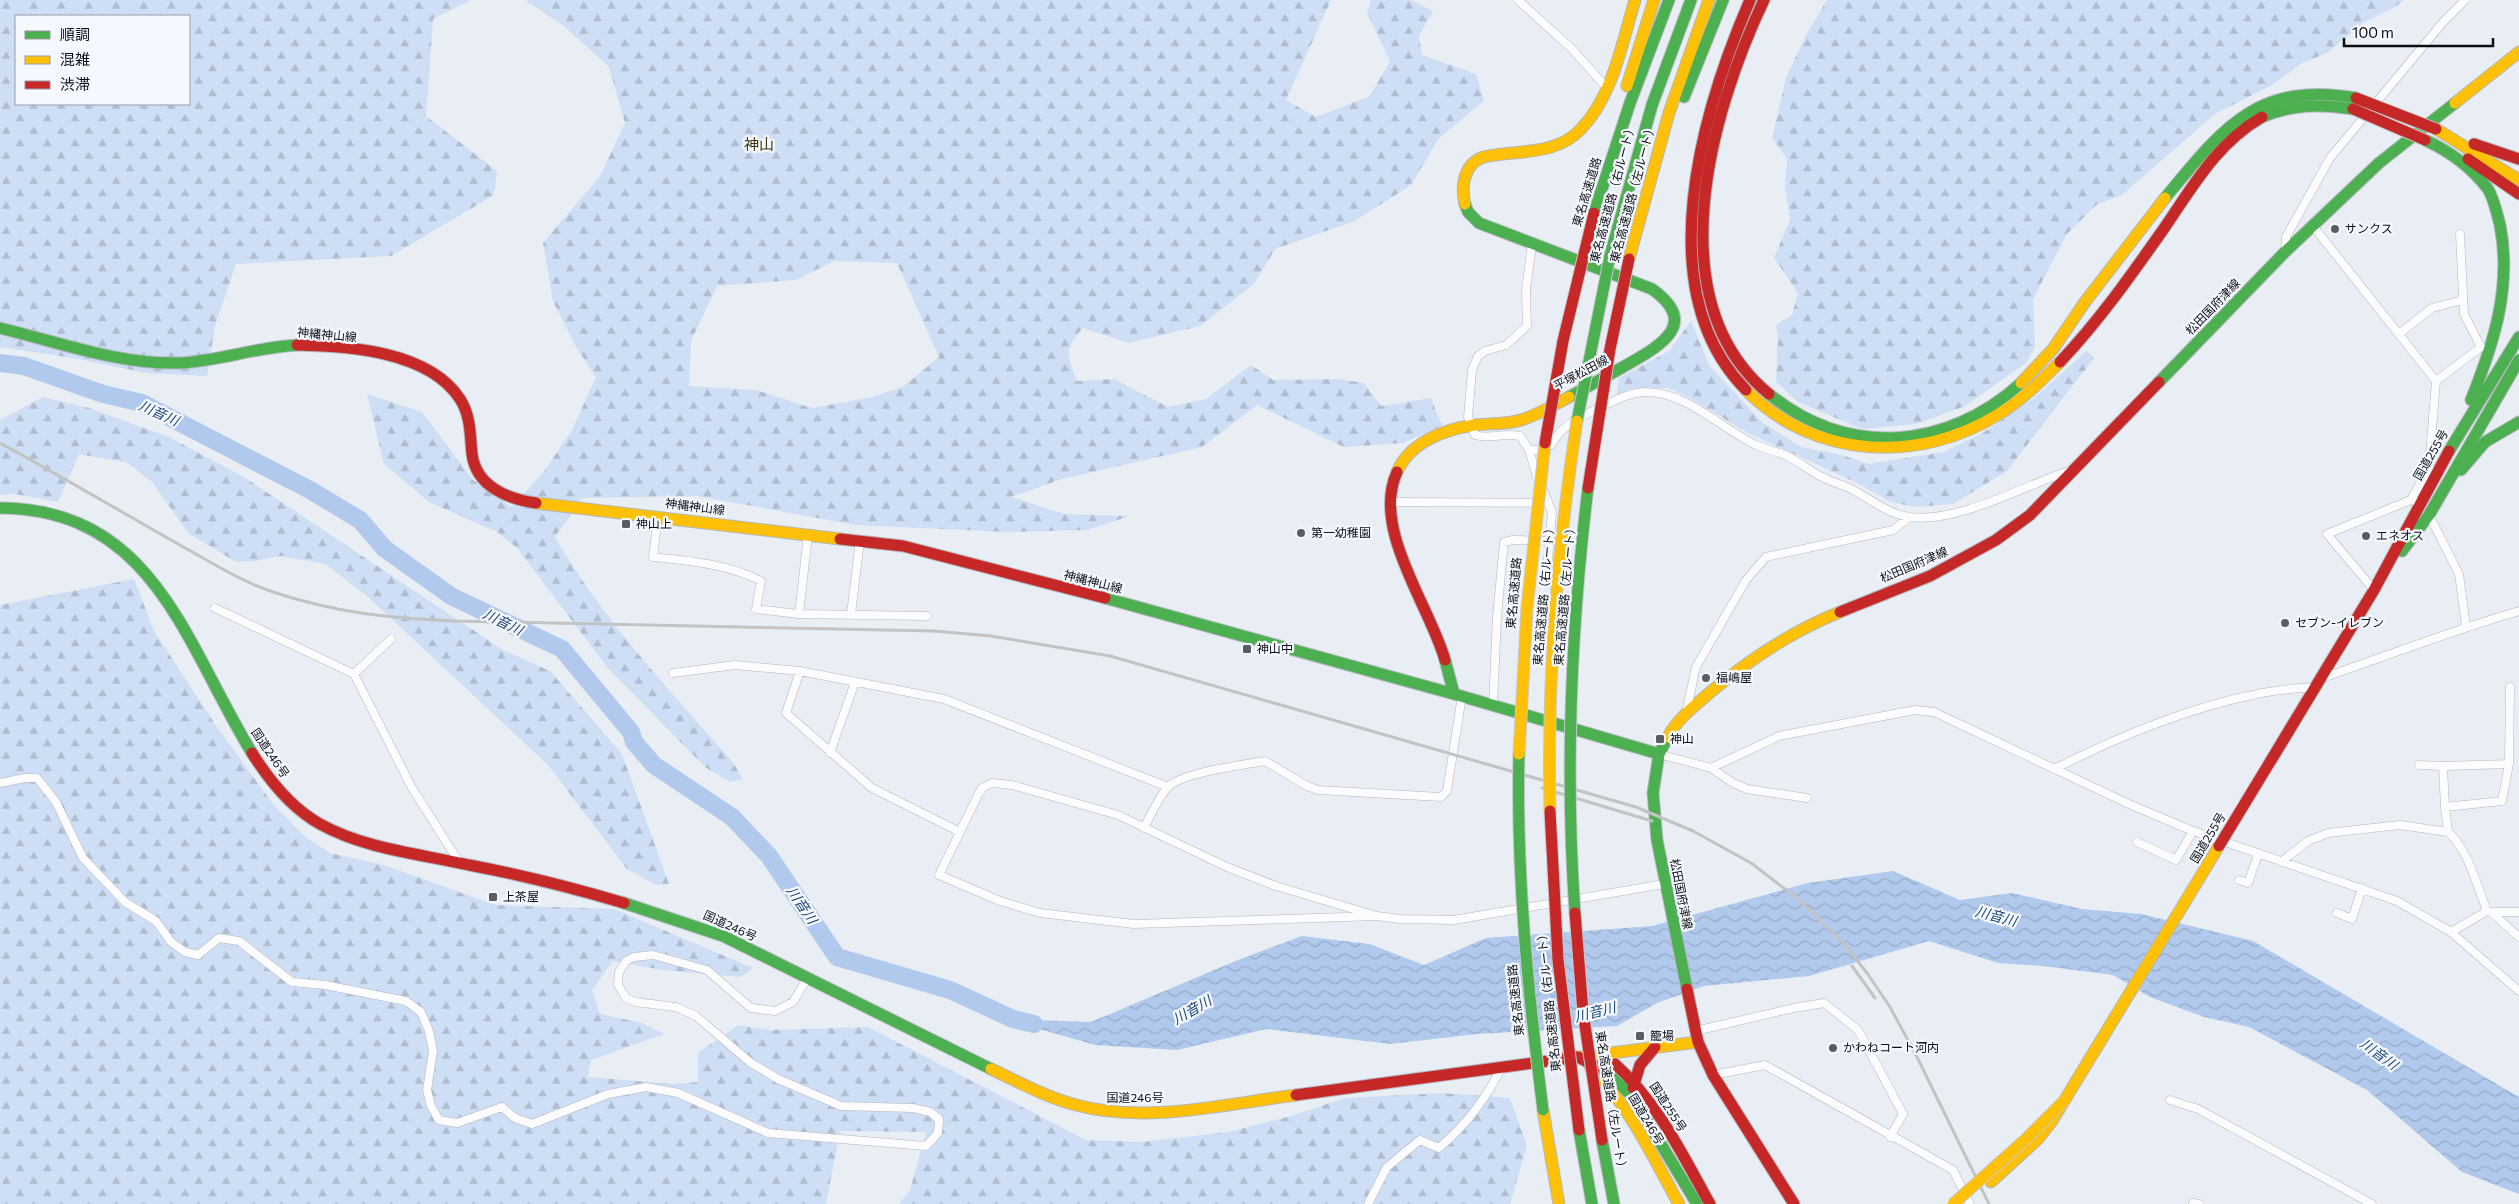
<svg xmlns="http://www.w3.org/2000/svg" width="2519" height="1204" font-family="Commissioner,'Noto Sans JP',sans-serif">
  <defs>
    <pattern id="forest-firs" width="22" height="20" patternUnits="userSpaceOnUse" patternTransform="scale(1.25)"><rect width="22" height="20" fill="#cedef4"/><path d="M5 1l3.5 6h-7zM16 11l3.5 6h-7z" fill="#b0bdd0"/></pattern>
    <pattern id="water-waves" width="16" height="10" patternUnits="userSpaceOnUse" patternTransform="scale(1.25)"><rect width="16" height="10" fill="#b1c9ec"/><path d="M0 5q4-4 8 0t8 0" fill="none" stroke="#97abca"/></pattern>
  </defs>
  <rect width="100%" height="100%" fill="#e9eef5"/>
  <path fill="url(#forest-firs)" fill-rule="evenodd" d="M 0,0 L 471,0 L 433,19 L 426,116 L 497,171 L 494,195 L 391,256 L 236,264 L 215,326 L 207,376 L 146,373 L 73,358 L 0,347 ZM 16,16 L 189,16 L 189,104 L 16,104 Z
    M 525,0 L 1331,0 L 1286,100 L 1316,117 L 1370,96 L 1390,61 L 1367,13 L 1371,0 L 1411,0 L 1433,11 L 1419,36 L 1422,55 L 1476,74 L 1484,101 L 1439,138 L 1411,185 L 1355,221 L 1275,249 L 1254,284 L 1200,326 L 1129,343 L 1083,328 C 1064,348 1067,357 1077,381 L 1114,379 L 1168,407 L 1206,399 L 1251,365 L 1273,380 L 1338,379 L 1364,383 L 1381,406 L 1431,398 L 1442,426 L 1403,443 L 1344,447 L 1257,405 L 1202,447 L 1062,479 L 1011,497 L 1064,514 L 1130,516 L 1087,530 L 1008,532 L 855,525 L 697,496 L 582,498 L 555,537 C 603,620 669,690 732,761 L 743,779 L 730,782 L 705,767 L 607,667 L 517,548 L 497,532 L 429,502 L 384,464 L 367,394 L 422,412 L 473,480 L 511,507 L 543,473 L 572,430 L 596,377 L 576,347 L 553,301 L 543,243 L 600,176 L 625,123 L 609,67 L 565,27 ZM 834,261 L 897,263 L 939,357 L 904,386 L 873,397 L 812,408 L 756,390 L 689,386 L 691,341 L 717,286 L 796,280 Z
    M 1827,0 L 2404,0 L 2395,7 L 2363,23 L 2327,53 L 2302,63 L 2272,85 L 2215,114 L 2122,195 L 2096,205 L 2067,234 L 2033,299 L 2035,347 L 2026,363 L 1965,406 L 1916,424 L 1862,429 L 1798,402 L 1776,382 L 1778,335 L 1776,325 L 1792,315 L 1798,293 L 1774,258 L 1790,220 L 1785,188 L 1787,158 L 1772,138 L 1786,78 L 1806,35 Z
    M 1691,321 L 1709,365 L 1762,422 L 1801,447 L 1842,455 L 1868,464 L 1943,452 L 1981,434 L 2033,399 L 2086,351 L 2094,358 L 2007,471 L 1953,504 L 1915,507 L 1891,502 L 1855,482 L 1748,433 L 1688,397 L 1668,388 L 1631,389 L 1617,394 L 1619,378 L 1669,351 Z
    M 43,397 L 89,408 L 169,437 L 244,477 L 503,650 L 550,671 L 622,754 L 669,884 L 656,885 L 627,869 L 548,765 L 367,596 L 325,564 L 281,556 L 254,561 L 236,562 L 188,533 L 153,483 L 128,463 L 79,454 L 58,502 L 15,494 L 0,495 L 0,420 Z
    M 134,579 L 154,631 L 217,727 L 273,804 L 304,836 L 330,853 L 384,865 L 495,905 L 614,909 L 753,968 L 741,977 L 663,970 L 613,961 L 592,990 L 600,1014 L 642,1023 L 664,1034 L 591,1060 L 588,1077 L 673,1084 L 698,1082 L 698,1053 L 738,1025 L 770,1030 L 868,1027 L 1086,1140 L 1142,1142 L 1228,1132 L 1291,1116 L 1345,1098 L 1442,1093 L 1510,1098 L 1527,1146 L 1510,1204 L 899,1204 L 910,1190 L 926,1132 L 840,1131 L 826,1204 L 0,1204 L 0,605 Z"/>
  <path fill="url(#water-waves)" d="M 1893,871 L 1960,900 L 2012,893 L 2082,909 L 2141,914 L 2253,941 L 2519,1097 L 2519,1194 L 2462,1172 L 2367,1090 L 2249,1027 L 2204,1017 L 2150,997 L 2113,975 L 2043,966 L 1998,963 L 1929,941 L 1809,976 L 1704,986 L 1657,1003 L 1617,1026 L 1477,1034 L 1390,1044 L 1266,1029 L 1177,1050 L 1095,1045 L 1005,1019 L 1091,1022 L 1238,960 L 1302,936 L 1369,944 L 1424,965 L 1486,938 L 1652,926 L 1808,883 Z"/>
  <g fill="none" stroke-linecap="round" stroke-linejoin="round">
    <path stroke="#b1c9ec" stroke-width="18" d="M 0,363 L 24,366 L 103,394 L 142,403 L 310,490 L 360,520 L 385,549 L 451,596 L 562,649 L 631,732 L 634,742 L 654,765 L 732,817 L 769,856 L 837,957 L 950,990 L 1013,1019 L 1034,1024"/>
    <g stroke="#b3b7bd" stroke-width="9">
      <path id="street" d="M 1518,0 L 1572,49 L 1606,87
        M 2313,226 L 2436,381 L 2429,467 L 2411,500
        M 1532,244 L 1526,290 L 1527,326 L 1506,345 L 1485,351 L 1478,356 L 1472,370 L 1468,417 L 1475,435 C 1490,440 1504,432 1520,436 L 1529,450 L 1538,450 L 1551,445 C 1562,425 1578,418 1598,408 C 1613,402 1627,393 1644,392 C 1686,391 1720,428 1756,445 C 1765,449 1775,451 1785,455 C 1798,461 1810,471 1824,478 C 1832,482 1841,484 1849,488 C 1870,498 1886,514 1910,517 C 1959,523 2023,486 2069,471
        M 2285,252 L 2286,237 L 2330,158 L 2444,21 L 2465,0
        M 2400,333 L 2432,308 L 2463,300
        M 2436,381 L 2481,347 L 2464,314 L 2460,234
        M 1529,450 L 1537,477
        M 1542,487 L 1552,512 L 1546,582
        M 1390,502 L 1548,503
        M 2429,515 L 2459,574 L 2466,626
        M 658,516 L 653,557 C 691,561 727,564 761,581 L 756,609 L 799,614 L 927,616
        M 2374,590 L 2327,534 L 2411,500 L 2416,501
        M 215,608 L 354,674 L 412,788 L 459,862
        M 799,614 L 808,535
        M 851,614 L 860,541
        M 800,671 L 786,713 L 872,788 L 960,832
        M 673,673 L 735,665 L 800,671 L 944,699 L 1168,787
        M 354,674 L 391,639
        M 2322,678 C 2388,656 2452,630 2519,611
        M 1493,704 L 1497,617 L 1504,542 L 1513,540 L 1549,541
        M 1686,713 L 1696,667 L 1746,580 L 1766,557 L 1893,530 L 1910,517
        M 830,753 L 855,682
        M 1659,754 L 1711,768 L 1779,736 L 1915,710 L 1934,712 L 2131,805 L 2193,831 L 2397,901 L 2451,932 L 2519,991
        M 2419,765 L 2443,766
        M 1711,768 L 1733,783 L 1747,789 L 1807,798
        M 2054,769 C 2120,736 2189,707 2262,693 C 2280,690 2296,687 2315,688
        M 0,783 L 25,778 L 37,778 L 56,802 L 83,858 L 125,902 L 156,921 L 171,942 L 185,952 L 198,955 L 219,938 L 239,941 L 292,982 L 325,985 L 406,1001 L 421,1012 L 429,1031 L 433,1051 L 427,1090 L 431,1106 L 439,1120 L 457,1123 L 502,1107 L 515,1118 L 532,1124 L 608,1094 L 646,1087 L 678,1093 L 768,1133 L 926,1146 L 938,1133 L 939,1119 L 930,1112 L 913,1108 L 841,1106 L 778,1079 L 751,1063 L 696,1016 L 676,1007 L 635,1002 L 626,998 L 618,985 L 619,972 L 626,961 L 634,957 L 653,955 L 707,970 L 751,1008 L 775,1011 L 793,1002 L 808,977
        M 2445,807 L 2443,766 L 2509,764
        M 1144,828 C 1150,817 1159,796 1168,787 C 1183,772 1243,765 1265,761 L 1307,786 L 1318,790 L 1441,797 L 1447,791 L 1462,696
        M 2448,832 L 2445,807 L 2502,801 L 2509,764 L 2510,687
        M 2137,842 L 2176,860 L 2193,831
        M 2281,862 L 2308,841 L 2328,833 L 2400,825 L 2448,832 C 2467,847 2478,888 2487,911 L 2491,912 L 2519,937
        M 2239,880 L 2248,883 L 2258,855
        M 2491,912 L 2519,912
        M 2337,913 L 2352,919 L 2362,888
        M 1377,916 L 1134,924 L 1040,913 L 1000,901 L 939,875 L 977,797 L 982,788 L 992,783 L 1012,785 L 1118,815 L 1227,867 L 1276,886 L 1377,916 L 1400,919 L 1454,920 L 1664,884
        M 2451,932 L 2487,911
        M 1695,1031 L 1794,1008 L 1824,1003 L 1858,1030 L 1903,1114 L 1890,1137
        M 1713,1075 L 1765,1065 L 1953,1170 L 1970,1204
        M 2170,1100 L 2198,1109 L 2372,1204
        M 2193,1203 L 2199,1204
        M 1368,1204 L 1387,1167 L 1420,1140 L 1439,1148 C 1466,1125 1487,1098 1502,1066"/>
    </g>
    <g stroke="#b3b7bd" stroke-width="13">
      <path id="fast" d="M 1684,97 L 1723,0
        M 2262,117 C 2292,104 2321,104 2353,109
        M 2425,140 C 2449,151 2472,168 2488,189 C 2494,199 2497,214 2500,225 C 2512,287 2494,343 2471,400
        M 2165,198 C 2223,128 2257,81 2356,98
        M 1465,204 L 1468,212 L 1479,223 L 1652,289 C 1702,325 1658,347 1623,367 C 1605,377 1587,387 1569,397
        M 1594,213 L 1630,103 L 1669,0
        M 1610,256 L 1652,105 L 1691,0
        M 0,328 C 58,342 120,365 180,363 C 219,361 257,347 297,345
        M 2159,382 L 2285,252 L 2379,163 L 2455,103
        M 1769,394 C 1848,458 1947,450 2021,383
        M 2449,451 L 2519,337
        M 2461,470 L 2485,442 L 2519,422
        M 0,508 C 154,509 185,644 252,753
        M 2402,551 L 2429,515 L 2519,360
        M 1105,598 L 1454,694
        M 1445,660 L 1454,694 L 1659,754
        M 1668,737 L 1659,754 L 1653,793 L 1657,840 L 1687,989
        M 624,903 L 723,936 L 991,1069
        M 1605,1071 L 1632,1096 L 1697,1204
        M 1579,1130 L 1592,1204
        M 1602,1140 L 1614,1204"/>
    </g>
    <g stroke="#b3b7bd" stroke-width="13">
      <path id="slow" d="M 1627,86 L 1654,0
        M 2455,103 L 2519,52
        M 2436,129 L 2519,180
        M 1465,204 C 1461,188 1463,166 1481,158 C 1487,155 1496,155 1503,154 C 1531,151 1561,151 1581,129 C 1613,96 1622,43 1635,0
        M 1629,259 L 1669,113 L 1709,0
        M 2021,383 L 2053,349 L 2085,302 L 2165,198
        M 1746,390 C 1814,459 1919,464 1999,414 C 2022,400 2041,381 2060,362
        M 1397,472 C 1410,442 1445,429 1475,425 C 1490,423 1506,425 1521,420 C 1538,415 1554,405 1569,397
        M 536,503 L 840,539
        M 1668,737 C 1677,720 1692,708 1707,695 C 1747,661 1790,632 1840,612
        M 1580,1057 L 1698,1042
        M 1590,1067 C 1630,1106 1652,1156 1679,1204
        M 991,1069 C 1019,1082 1045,1097 1076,1105 C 1147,1124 1225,1104 1296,1095
        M 1543,1110 L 1559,1204
        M 1991,1182 L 2038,1139 L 2052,1121 L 2219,846"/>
    </g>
    <g stroke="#b3b7bd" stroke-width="13">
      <path id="jam" d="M 1764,0 C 1711,112 1656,301 1769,394
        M 2474,144 L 2519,159
        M 2468,159 L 2519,194
        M 297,345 C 348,346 429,351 460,399 C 471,416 470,435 472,454 C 476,486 507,499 536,503
        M 2060,362 C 2099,321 2132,274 2165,227 C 2193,186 2217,143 2262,117
        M 1746,390 C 1648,291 1702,111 1750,0
        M 1397,472 C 1371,529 1430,606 1445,660
        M 840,539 L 903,546 L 1105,598
        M 1840,612 L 1930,576 L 1996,540 L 2030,515 L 2159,382
        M 252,753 C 269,780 291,808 320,824 C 365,849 420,854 469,865 C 522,875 573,888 624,903
        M 2270,762 L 2374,590 L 2449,451
        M 1687,989 L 1698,1042 L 1713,1075 L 1794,1204
        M 1615,1064 C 1658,1103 1682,1154 1710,1204
        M 1633,1088 L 1640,1065 L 1655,1047
        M 1296,1095 L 1578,1057 L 1605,1071"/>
    </g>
    <use href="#street" stroke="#fcfcfe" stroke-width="8"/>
    <use href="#fast" stroke="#4caf50" stroke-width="11"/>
    <use href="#slow" stroke="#ffc107" stroke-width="11"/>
    <use href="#jam" stroke="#c62828" stroke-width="11"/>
    <path stroke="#c2c3c5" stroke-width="3" d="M 0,443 C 63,477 123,513 185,548 C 213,563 242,582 273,592 C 336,613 389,618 455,621 L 934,631 L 991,636 L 1110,656 L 1636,807 L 1693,831 L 1751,863 L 1802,902 L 1844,944 L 1867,973 L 1890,1007 L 1916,1055 L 1989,1204
      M 1542,788 L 1652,821
      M 1852,966 L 1875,998"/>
    <g stroke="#c6c8cc" stroke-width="13" stroke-linecap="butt">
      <path id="fast-bridge" d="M 1577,421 L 1610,256
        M 1519,754 C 1516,873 1528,992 1543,1110
        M 1575,913 C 1565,772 1571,628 1588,488"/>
    </g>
    <g stroke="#c6c8cc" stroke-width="13" stroke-linecap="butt">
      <path id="slow-bridge" d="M 1519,754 L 1527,608 L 1545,443
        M 1550,811 C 1547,680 1557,550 1577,421
        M 1953,1204 L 2027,1138 L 2065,1100"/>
    </g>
    <g stroke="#c6c8cc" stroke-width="13" stroke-linecap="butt">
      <path id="jam-bridge" d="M 2356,98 L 2436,129
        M 2353,109 L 2425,140
        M 1545,443 L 1563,341 L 1594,213
        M 1588,488 L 1610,349 L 1629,259
        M 1550,811 L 1558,960 L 1579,1130
        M 2219,846 L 2270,762
        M 1575,913 L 1583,1012 L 1602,1140"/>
    </g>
    <use href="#fast-bridge" stroke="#4caf50" stroke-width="11"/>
    <use href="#slow-bridge" stroke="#ffc107" stroke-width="11"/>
    <use href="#jam-bridge" stroke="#c62828" stroke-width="11"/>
  </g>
  <g fill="#595c62" stroke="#f5f9ff" stroke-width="2">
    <circle cx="2335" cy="229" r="5"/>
    <rect x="621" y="519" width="10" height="10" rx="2.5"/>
    <circle cx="1301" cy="533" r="5"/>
    <circle cx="2366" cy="536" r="5"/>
    <circle cx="2285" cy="623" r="5"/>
    <rect x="1242" y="644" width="10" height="10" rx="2.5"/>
    <circle cx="1706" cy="678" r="5"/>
    <rect x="1655" y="734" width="10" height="10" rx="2.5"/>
    <rect x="488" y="892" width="10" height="10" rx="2.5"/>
    <rect x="1635" y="1031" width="10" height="10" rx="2.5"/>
    <circle cx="1833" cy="1048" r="5"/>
  </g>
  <g text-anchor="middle" stroke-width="4.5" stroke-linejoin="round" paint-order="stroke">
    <g font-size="12" fill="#0b0e13" stroke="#f5f9ff">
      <text transform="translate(1587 192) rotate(-73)" y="4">東名高速道路</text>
      <text transform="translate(1613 193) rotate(-75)" y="4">東名高速道路（右ルート）</text>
      <text transform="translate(1633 193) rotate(-75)" y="4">東名高速道路（左ルート）</text>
      <text transform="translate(2213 307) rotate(-46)" y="4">松田国府津線</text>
      <text transform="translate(327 335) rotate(5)" y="4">神縄神山線</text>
      <text transform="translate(1581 373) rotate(-28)" y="4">平塚松田線</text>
      <text transform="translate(2431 455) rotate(-60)" y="4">国道255号</text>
      <text transform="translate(695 507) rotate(7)" y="4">神縄神山線</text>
      <text transform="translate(1914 565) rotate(-23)" y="4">松田国府津線</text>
      <text transform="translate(1093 582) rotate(14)" y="4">神縄神山線</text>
      <text transform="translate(1514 593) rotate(-85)" y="4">東名高速道路</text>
      <text transform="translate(1544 594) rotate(-85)" y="4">東名高速道路（右ルート）</text>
      <text transform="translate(1565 594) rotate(-85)" y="4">東名高速道路（左ルート）</text>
      <text transform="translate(270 753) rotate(56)" y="4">国道246号</text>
      <text transform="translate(2208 838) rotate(-59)" y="4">国道255号</text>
      <text transform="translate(1681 894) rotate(79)" y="4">松田国府津線</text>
      <text transform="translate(730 926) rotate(24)" y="4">国道246号</text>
      <text transform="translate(1516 1000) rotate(-96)" y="4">東名高速道路</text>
      <text transform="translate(1549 1000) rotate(-96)" y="4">東名高速道路（右ルート）</text>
      <text x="1135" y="1102">国道246号</text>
      <text transform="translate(1611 1102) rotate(81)" y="4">東名高速道路（左ルート）</text>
      <text transform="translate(1668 1107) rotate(57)" y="4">国道255号</text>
      <text transform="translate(1646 1119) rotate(59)" y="4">国道246号</text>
    </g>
    <g font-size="12" fill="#0b0e13" stroke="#f5f9ff" text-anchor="start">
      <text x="2345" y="233">サンクス</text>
      <text x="636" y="528">神山上</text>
      <text x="1311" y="537">第一幼稚園</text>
      <text x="2376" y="540">エネオス</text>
      <text x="2295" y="627">セブン-イレブン</text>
      <text x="1257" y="653">神山中</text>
      <text x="1716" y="682">福嶋屋</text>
      <text x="1670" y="743">神山</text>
      <text x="503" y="901">上茶屋</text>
      <text x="1650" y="1040">籠場</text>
      <text x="1843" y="1052">かわねコート河内</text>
    </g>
    <g font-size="14" font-style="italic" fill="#1a437b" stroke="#f5f9ff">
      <text transform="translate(159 413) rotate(24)" y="5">川音川</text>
      <text transform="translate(503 622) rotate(26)" y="5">川音川</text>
      <text transform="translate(802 905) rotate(56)" y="5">川音川</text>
      <text transform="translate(1996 916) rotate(15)" y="5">川音川</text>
      <text transform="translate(1192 1010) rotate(-30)" y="5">川音川</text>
      <text transform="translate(1595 1012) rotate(-14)" y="5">川音川</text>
      <text transform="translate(2379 1054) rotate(36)" y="5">川音川</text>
    </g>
    <g font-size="15" fill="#39380e" stroke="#f5f9ff">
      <text x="759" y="150">神山</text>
    </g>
  </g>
  <rect x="15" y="15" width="175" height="90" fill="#f5f9ff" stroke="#979ba1"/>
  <rect x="25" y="31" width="25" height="8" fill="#4caf50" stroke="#979ba1"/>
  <text x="60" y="40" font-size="15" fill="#0b0e13">順調</text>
  <rect x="25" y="56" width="25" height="8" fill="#ffc107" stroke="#979ba1"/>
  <text x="60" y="65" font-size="15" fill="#0b0e13">混雑</text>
  <rect x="25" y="81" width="25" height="8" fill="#c62828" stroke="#979ba1"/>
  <text x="60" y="90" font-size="15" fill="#0b0e13">渋滞</text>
  <path d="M2344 38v8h149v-8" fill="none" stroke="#0b0e13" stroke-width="2.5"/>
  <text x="2352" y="38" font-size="15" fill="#0b0e13" stroke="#f5f9ff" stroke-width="4" paint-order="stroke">100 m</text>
</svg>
